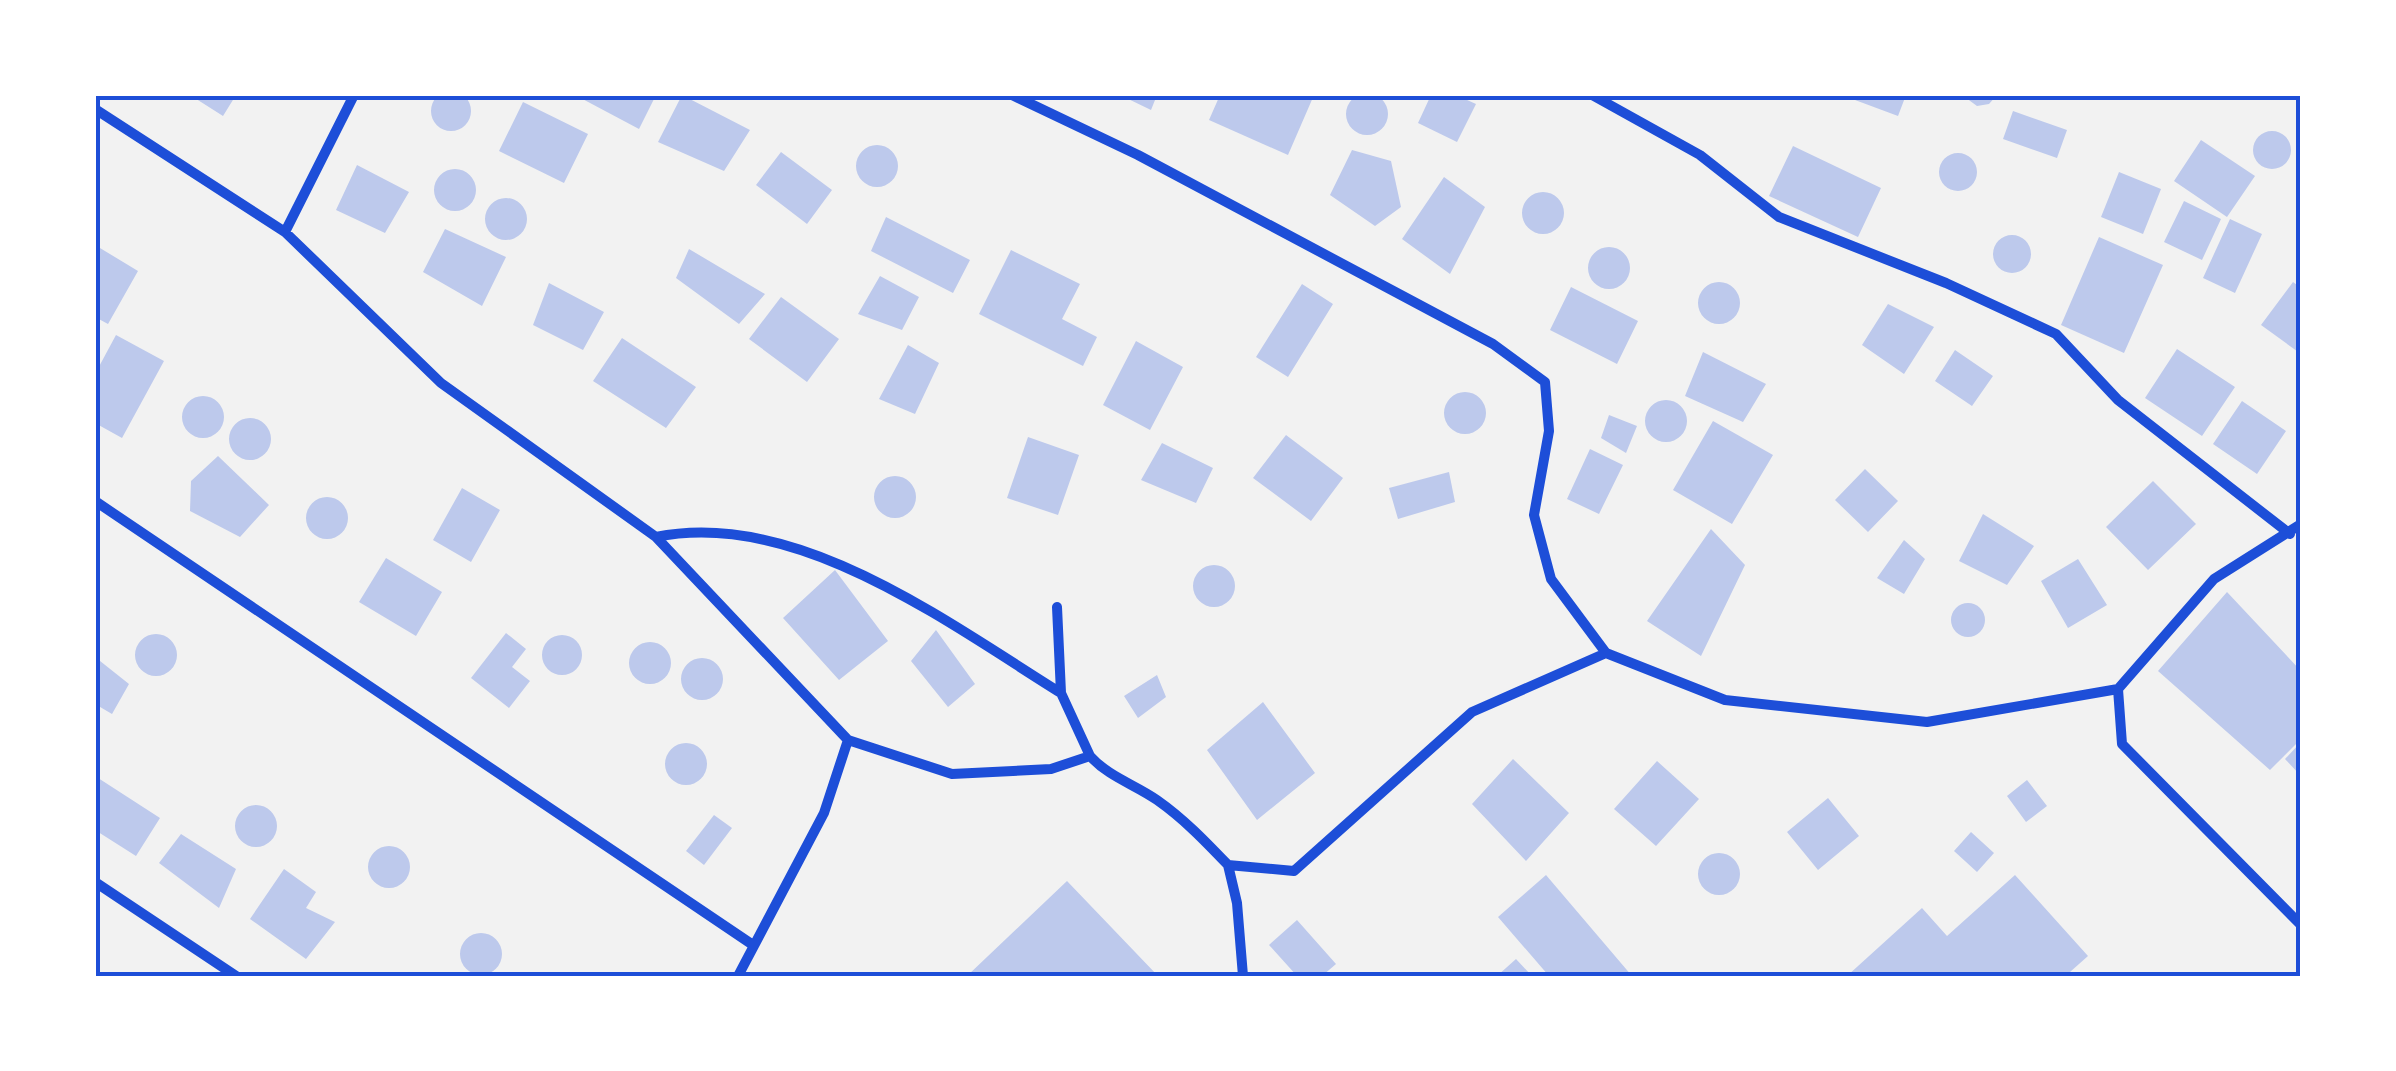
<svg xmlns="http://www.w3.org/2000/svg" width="2396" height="1071" font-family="'DM Sans',sans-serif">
  <rect width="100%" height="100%" fill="#f2f2f2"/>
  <path fill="#bdc9ec" d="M431 111a20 20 0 1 1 40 0a20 20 0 1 1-40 0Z
    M1346 114a21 21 0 1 1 42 0a21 21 0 1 1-42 0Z
    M 190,95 L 236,95 L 223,116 Z
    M 575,95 L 656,95 L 639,129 Z
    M 682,95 L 750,130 L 724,171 L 658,142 Z
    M 1120,95 L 1157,95 L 1151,110 Z
    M 1220,95 L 1314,95 L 1288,155 L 1209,120 Z
    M 1431,95 L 1456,95 L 1476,104 L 1457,142 L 1418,123 Z
    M 1856,95 L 1906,95 L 1898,116 L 1855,100 Z
    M 1962,95 L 1997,95 L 1989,104 L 1977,106 Z
    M 523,102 L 588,134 L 564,183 L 499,151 Z
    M 2013,111 L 2067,130 L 2057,158 L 2003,139 Z
    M2253 150a19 19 0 1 1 38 0a19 19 0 1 1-38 0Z
    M 2201,140 L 2255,176 L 2227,217 L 2174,181 Z
    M856 166a21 21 0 1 1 42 0a21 21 0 1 1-42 0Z
    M 1793,146 L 1881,188 L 1858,237 L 1769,196 Z
    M 1352,150 L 1391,161 L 1401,207 L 1375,226 L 1330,195 Z
    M 781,152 L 832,190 L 807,224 L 756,185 Z
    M1939 172a19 19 0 1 1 38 0a19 19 0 1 1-38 0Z
    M 357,165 L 409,192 L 385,233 L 336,210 Z
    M434 190a21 21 0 1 1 42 0a21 21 0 1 1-42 0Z
    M 2119,172 L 2161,189 L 2143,234 L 2101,217 Z
    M 1444,177 L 1485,207 L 1450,274 L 1402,239 Z
    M1522 213a21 21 0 1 1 42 0a21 21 0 1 1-42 0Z
    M485 219a21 21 0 1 1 42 0a21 21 0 1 1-42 0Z
    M 2184,201 L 2221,219 L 2202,260 L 2164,242 Z
    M 886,217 L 970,260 L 953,293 L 871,251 Z
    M 2230,219 L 2262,234 L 2235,293 L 2203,278 Z
    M 445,229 L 506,257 L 482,306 L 423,272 Z
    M1993 254a19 19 0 1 1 38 0a19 19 0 1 1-38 0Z
    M 2099,237 L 2163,265 L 2124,353 L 2061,325 Z
    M 95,245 L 138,271 L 108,324 L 95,317 Z
    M1588 268a21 21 0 1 1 42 0a21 21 0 1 1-42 0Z
    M 689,249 L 765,294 L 739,324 L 676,278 Z
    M 1011,250 L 1080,284 L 1062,319 L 1097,337 L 1083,366 L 979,314 Z
    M 880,276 L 919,297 L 902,330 L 858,314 Z
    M 2293,282 L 2301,288 L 2301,354 L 2261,325 Z
    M1698 303a21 21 0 1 1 42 0a21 21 0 1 1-42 0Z
    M 549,283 L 604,312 L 583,350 L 533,325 Z
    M 1302,284 L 1333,304 L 1288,377 L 1256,357 Z
    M 1571,287 L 1638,321 L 1617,364 L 1550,330 Z
    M 781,297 L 839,339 L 807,382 L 749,339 Z
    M 1888,304 L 1934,327 L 1904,374 L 1862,345 Z
    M 116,335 L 164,361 L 122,438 L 95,423 L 95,374 Z
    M 622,338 L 696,387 L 666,428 L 593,381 Z
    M 1136,341 L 1183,367 L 1150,430 L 1103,405 Z
    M 908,345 L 939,363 L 915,414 L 879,399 Z
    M 2177,349 L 2235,387 L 2202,436 L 2145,398 Z
    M 1955,350 L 1993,376 L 1972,406 L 1935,381 Z
    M 1703,352 L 1766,384 L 1743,422 L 1685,396 Z
    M1444 413a21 21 0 1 1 42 0a21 21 0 1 1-42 0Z
    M182 417a21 21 0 1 1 42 0a21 21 0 1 1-42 0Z
    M1645 421a21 21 0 1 1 42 0a21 21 0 1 1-42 0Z
    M 2242,401 L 2286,431 L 2257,474 L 2213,444 Z
    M 1609,415 L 1637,426 L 1626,453 L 1601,438 Z
    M229 439a21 21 0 1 1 42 0a21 21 0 1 1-42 0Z
    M 1713,421 L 1773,455 L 1732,524 L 1673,490 Z
    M 1286,435 L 1343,478 L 1311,521 L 1253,478 Z
    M 1028,437 L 1079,455 L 1058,515 L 1007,498 Z
    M 1162,443 L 1213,468 L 1196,503 L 1141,480 Z
    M 1590,449 L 1623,465 L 1599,514 L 1567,499 Z
    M 218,456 L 269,505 L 240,537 L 190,511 L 191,481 Z
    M 1865,469 L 1898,501 L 1868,532 L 1835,500 Z
    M 1449,472 L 1455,502 L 1398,519 L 1389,488 Z
    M874 497a21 21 0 1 1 42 0a21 21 0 1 1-42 0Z
    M 2153,481 L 2196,524 L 2148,570 L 2106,527 Z
    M 462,488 L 500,510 L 471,562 L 433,540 Z
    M306 518a21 21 0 1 1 42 0a21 21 0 1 1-42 0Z
    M 1983,514 L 2034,546 L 2007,585 L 1959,561 Z
    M 1711,529 L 1745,565 L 1701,656 L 1647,621 Z
    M 1904,540 L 1925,559 L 1904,594 L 1877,578 Z
    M 386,558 L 442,592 L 416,636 L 359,602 Z
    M 2078,559 L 2107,605 L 2068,628 L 2041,581 Z
    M1193 586a21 21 0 1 1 42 0a21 21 0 1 1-42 0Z
    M 835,570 L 888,641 L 839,680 L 783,618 Z
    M 2227,592 L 2301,671 L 2301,739 L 2270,770 L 2158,671 Z
    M1951 620a17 17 0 1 1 34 0a17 17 0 1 1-34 0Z
    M 936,630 L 975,684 L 948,707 L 911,661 Z
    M 506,633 L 526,649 L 512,667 L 530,681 L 509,708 L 471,678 Z
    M135 655a21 21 0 1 1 42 0a21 21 0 1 1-42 0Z
    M542 655a20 20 0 1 1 40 0a20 20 0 1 1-40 0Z
    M629 663a21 21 0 1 1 42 0a21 21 0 1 1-42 0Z
    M 95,657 L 129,684 L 112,714 L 95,704 Z
    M681 679a21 21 0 1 1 42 0a21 21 0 1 1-42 0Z
    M 1157,675 L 1166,697 L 1138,718 L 1124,696 Z
    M 1263,702 L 1315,773 L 1257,820 L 1207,750 Z
    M 2301,742 L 2301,776 L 2285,759 Z
    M665 764a21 21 0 1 1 42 0a21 21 0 1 1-42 0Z
    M 1513,759 L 1569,813 L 1526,861 L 1472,804 Z
    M 1657,761 L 1699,799 L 1656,846 L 1614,809 Z
    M 95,776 L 160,818 L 136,856 L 95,830 Z
    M 2027,780 L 2047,806 L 2026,822 L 2007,796 Z
    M 1828,798 L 1859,836 L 1818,870 L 1787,832 Z
    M235 826a21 21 0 1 1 42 0a21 21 0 1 1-42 0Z
    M 714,815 L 732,828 L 704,865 L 686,851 Z
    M 1971,832 L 1994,853 L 1977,872 L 1954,851 Z
    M 181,834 L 236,869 L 219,908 L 159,863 Z
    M368 867a21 21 0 1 1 42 0a21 21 0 1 1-42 0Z
    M1698 874a21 21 0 1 1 42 0a21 21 0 1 1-42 0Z
    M 284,869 L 316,892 L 306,908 L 335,922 L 306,959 L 250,919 Z
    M 1546,875 L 1632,976 L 1549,976 L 1498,917 Z
    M 2015,875 L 2088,956 L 2070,972 L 2074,976 L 1847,976 L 1922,908 L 1947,936 Z
    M 1067,881 L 1158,976 L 967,976 Z
    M 1297,920 L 1336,964 L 1322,976 L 1297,976 L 1269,945 Z
    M460 954a21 21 0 1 1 42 0a21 21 0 1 1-42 0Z
    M 1516,959 L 1532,976 L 1497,976 Z"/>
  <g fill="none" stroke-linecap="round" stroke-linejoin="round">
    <path stroke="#1d4ed8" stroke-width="10" d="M 1012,95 L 1138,155 L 1493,344 L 1545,382 L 1549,431 L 1534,515 L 1551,579 L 1606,653 L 1725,700 L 1927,722 L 2118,689 L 2214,579 L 2301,524
      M 1592,95 L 1700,155 L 1779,217 L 1946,283 L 2056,334 L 2118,400 L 2290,534
      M 95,109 L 285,232 L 441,383 L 656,537 L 848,740 L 952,774 L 1051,769 L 1090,756 C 1109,777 1134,784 1157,800 C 1184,819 1205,841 1228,865 L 1294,871 L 1472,712 L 1606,653
      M 285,232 L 354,95
      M 95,501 L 753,945
      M 656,537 C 796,508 948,623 1061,693
      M 1057,607 L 1061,693 L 1090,756
      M 2118,689 L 2122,744 L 2301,925
      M 1228,865 L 1237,903 L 1243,976
      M 95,882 L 236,976
      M 738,976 L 824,813 L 848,740"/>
  </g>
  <rect width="2396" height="1071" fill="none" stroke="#ffffff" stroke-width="195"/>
  <rect x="98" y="98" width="2200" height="876" fill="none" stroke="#1d4ed8" stroke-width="4"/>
</svg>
